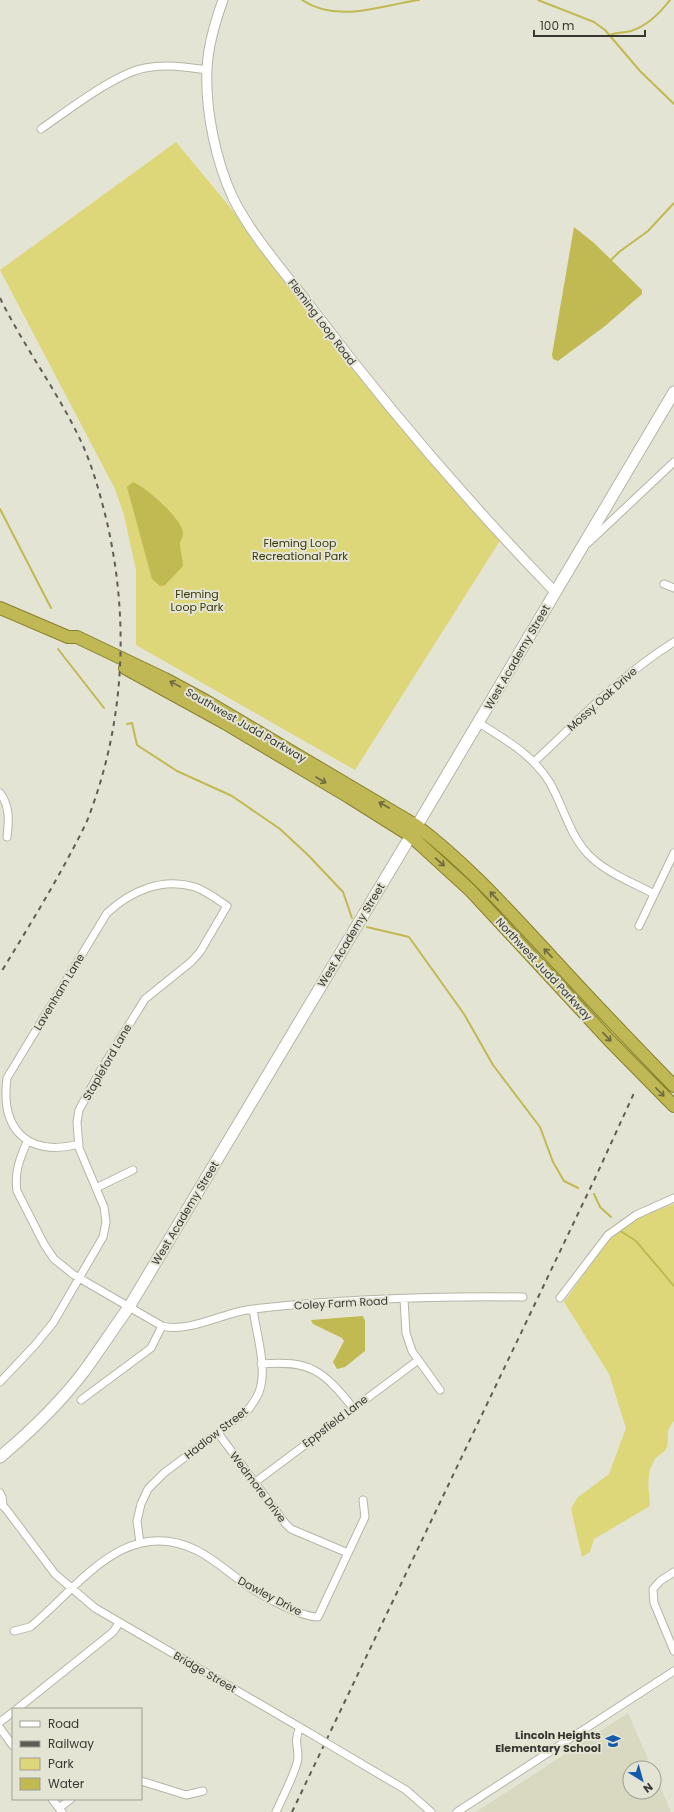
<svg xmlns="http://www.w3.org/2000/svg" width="674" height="1812" font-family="Poppins,sans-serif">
  <rect width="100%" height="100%" fill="#e4e4d4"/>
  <path fill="#d9d8c1" d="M 628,1713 L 652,1768 L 630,1768 L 630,1792 L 654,1792 L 654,1772 L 671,1812 L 476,1812 Z"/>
  <path fill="#ddd779" d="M 176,142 L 503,536 L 355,770 L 136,645 L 136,570 L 124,515 L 115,489 L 0,270 Z
    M 506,917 L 519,928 L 643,1061 L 642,1064 L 640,1064 L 504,919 Z
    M 674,1204 L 674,1421 C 664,1433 670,1435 667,1447 C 665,1453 659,1454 656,1458 C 645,1472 649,1491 650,1506 L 594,1539 L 590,1552 L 582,1557 L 571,1509 L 577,1498 L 609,1474 L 626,1428 L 609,1374 L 564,1302 L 611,1237 L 628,1221 Z"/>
  <path fill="#c1b951" d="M 574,227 L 594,243 L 642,290 L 642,294 L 605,326 L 558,361 L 553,359 L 552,355 Z
    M 133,482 C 147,488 180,517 183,532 C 184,537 180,540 180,544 C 180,551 183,559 183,566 L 165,585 L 160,586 L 152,579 L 127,487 Z
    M 363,1316 L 365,1321 L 365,1351 L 345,1367 L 337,1369 L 333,1362 L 344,1341 L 342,1338 L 313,1324 L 311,1320 Z"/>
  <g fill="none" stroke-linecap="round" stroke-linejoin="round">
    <path stroke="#c1b951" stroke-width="2" d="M 302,0 C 338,24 381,5 419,0
      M 538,0 L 594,22 L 605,30 L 640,71 L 674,104
      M 610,35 C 616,32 624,33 631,31 C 647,26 660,13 670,0
      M 610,261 L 619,252 L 648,231 L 674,203
      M 0,509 L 51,608
      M 58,649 L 104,708
      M 127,724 L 132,723 L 137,745 L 177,771 L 232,796 L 280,829 L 308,855 L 343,892 L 352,918
      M 367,927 L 409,937 L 464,1014 L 493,1065 L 540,1127 L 553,1162 L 564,1181 L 578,1188
      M 594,1194 L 600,1207 L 611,1217
      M 619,1230 L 636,1241 L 674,1286"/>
    <g stroke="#b6b5a7" stroke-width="9">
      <path id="minor" d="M 41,129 C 67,111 116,73 145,68 C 166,64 186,67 207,70
        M 588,543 L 674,462
        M 664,584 L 674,588
        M 479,723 C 506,740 533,755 550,783 C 563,806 569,833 587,853 C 604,872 632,882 654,894
        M 534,762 C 579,720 621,675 674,642
        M 0,793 C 10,806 9,821 7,837
        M 639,926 L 674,853
        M 27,1142 C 20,1158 14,1173 17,1191 L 44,1244 L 54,1259 L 74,1275 L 162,1326 C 190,1333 224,1312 253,1309 C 342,1299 433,1296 523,1297
        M 96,1188 L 133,1170
        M 560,1298 L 608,1235 L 636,1215 L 674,1198
        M 404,1299 L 406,1333 L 412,1351 L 440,1390
        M 261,1364 C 310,1360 323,1370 353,1408
        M 0,1382 L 35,1345 L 53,1323 L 103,1237 L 106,1222 L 104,1207 L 79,1148 L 77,1122 L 79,1110 L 102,1068 L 145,999 L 191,962 L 200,952 L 227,906 C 217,899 206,891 195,887 C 162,877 131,891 107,913 L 7,1078 C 0,1131 29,1157 79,1144
        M 81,1400 L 151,1348 L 162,1326
        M 218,1433 L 285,1523 L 291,1529 L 348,1553
        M 254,1483 L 417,1361
        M 0,1493 L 2,1497 L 3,1505
        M 0,1503 L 6,1509 L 55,1574 L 95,1608 L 308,1732
        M 140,1543 L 137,1521 L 141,1504 L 148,1489 L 164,1473 L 248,1410 C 253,1403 258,1397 260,1389 C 267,1366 256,1332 253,1309
        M 674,1572 L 660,1581 L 653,1589 L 654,1603 L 674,1651
        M 14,1631 L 30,1627 C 78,1588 124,1515 196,1550 C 217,1560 234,1578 254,1590 C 268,1599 302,1617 318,1617 L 365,1517 L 363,1500
        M 17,1709 L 113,1632 L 119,1623
        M 0,1722 L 13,1712
        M 0,1728 L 13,1746
        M 340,1751 L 406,1790 L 431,1812
        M 141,1781 L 186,1795 L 203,1791
        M 52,1799 L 62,1812
        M 59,1808 L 71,1799
        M 276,1812 C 283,1796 292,1780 297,1763 C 301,1749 292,1745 300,1727
        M 457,1812 L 674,1671"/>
    </g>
    <g stroke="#b6b5a7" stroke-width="11">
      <path id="tertiary" d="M 223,0 C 215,22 208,46 207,69 C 205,110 216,162 233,198 C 250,233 284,272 308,303 C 384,404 467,501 555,592"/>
    </g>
    <g stroke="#b6b5a7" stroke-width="13">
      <path id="secondary" d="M 0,1457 C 31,1431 61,1402 85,1370 C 100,1349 114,1328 129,1307 L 428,807 L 674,392"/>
    </g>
    <g stroke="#87802c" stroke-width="14">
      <path id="trunk" d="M 0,608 L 68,637 L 77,637 L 165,679 L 206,701 L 417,826 C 466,863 507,909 548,953 C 589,998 631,1042 674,1086
        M 125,668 L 225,723 L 349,797 L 411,836 L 470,890 L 609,1040 L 674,1106"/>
    </g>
    <use href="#minor" stroke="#fff" stroke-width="7"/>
    <use href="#tertiary" stroke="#fff" stroke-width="9"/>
    <use href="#secondary" stroke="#fff" stroke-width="11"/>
    <use href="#trunk" stroke="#c0b854" stroke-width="12"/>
    <path stroke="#5e5e56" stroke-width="2" stroke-dasharray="5 5" stroke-linecap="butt" d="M 0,298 C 23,345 55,388 78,435 C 91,461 99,490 106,518 C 130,619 125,724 87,821 C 81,834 74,847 67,860 C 46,899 23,936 0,974
      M 292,1812 L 597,1174 L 635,1091"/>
    <g stroke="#b6b5a7" stroke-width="9" stroke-linecap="butt">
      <path id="minor-bridge" d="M 308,1732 L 340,1751"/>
    </g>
    <use href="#minor-bridge" stroke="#fff" stroke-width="7"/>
  </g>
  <defs><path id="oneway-shaft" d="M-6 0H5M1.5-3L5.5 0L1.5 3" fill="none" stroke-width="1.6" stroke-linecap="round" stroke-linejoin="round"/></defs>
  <g stroke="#6e6b40">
    <use href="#oneway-shaft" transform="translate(175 684) rotate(-152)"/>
    <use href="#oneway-shaft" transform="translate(321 780) rotate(30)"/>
    <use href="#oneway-shaft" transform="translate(384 805) rotate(-150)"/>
    <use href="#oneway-shaft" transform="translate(440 862) rotate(41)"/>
    <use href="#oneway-shaft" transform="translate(494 896) rotate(-133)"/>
    <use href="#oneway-shaft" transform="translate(548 953) rotate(-133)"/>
    <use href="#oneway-shaft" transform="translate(607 1037) rotate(47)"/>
    <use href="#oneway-shaft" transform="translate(660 1092) rotate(45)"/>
  </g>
  <defs>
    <g id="school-bare" transform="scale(1.2)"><path d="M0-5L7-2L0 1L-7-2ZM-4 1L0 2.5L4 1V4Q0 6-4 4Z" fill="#125bab" stroke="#e4e4d4" stroke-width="2.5" paint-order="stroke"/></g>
  </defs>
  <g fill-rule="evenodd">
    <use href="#school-bare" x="613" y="1741"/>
  </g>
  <g text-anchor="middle" stroke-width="4" stroke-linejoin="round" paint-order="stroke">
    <g font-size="11" fill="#383832" stroke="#e4e4d4">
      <text transform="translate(322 322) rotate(53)" y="4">Fleming Loop Road</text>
      <text transform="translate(517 657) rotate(-60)" y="4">West Academy Street</text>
      <text transform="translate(602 699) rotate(-42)" y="4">Mossy Oak Drive</text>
      <text transform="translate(246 725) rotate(30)" y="4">Southwest Judd Parkway</text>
      <text transform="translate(351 935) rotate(-59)" y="4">West Academy Street</text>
      <text transform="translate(544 969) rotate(47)" y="4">Northwest Judd Parkway</text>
      <text transform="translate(59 992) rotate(-59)" y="4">Lavenham Lane</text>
      <text transform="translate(107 1062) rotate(-60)" y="4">Stapleford Lane</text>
      <text transform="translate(185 1213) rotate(-59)" y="4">West Academy Street</text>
      <text transform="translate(341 1303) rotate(-3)" y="4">Coley Farm Road</text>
      <text transform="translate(335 1421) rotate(-37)" y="4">Eppsfield Lane</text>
      <text transform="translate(216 1433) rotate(-38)" y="4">Hadlow Street</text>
      <text transform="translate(258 1487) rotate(53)" y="4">Wedmore Drive</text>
      <text transform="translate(270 1596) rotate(28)" y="4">Dawley Drive</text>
      <text transform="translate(205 1672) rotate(30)" y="4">Bridge Street</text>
    </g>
    <g font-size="11" fill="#3b380b" stroke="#e4e4d4">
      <text x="300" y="547">Fleming Loop<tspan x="300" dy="13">Recreational Park</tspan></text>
      <text x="197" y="598">Fleming<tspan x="197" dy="13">Loop Park</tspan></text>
    </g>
    <g font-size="11" font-weight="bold" fill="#383832" stroke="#e4e4d4" text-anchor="end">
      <text x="601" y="1739">Lincoln Heights<tspan x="601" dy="13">Elementary School</tspan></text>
    </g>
  </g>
  <rect x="12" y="1708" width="130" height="92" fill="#e4e4d4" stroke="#9f9f93"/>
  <rect x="20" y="1721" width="20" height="6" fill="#ffffff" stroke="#9f9f93"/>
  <text x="48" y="1728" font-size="12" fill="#383832">Road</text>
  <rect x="20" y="1741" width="20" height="6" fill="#5e5e56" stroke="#9f9f93"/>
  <text x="48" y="1748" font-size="12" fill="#383832">Railway</text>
  <rect x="20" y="1758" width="20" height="12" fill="#ddd779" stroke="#9f9f93"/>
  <text x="48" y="1768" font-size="12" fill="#383832">Park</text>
  <rect x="20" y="1778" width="20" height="12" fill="#c1b951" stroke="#9f9f93"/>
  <text x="48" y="1788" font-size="12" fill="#383832">Water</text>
  <g transform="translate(642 1780) rotate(143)"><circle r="19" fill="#e4e4d4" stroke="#9f9f93"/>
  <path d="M0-3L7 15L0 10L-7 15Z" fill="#125bab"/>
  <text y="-6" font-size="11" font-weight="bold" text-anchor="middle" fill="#383832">N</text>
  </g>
  <path d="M534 30v6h111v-6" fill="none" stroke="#383832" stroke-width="2"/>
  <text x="540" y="30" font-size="12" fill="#383832" stroke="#e4e4d4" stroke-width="3" paint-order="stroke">100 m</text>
</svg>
